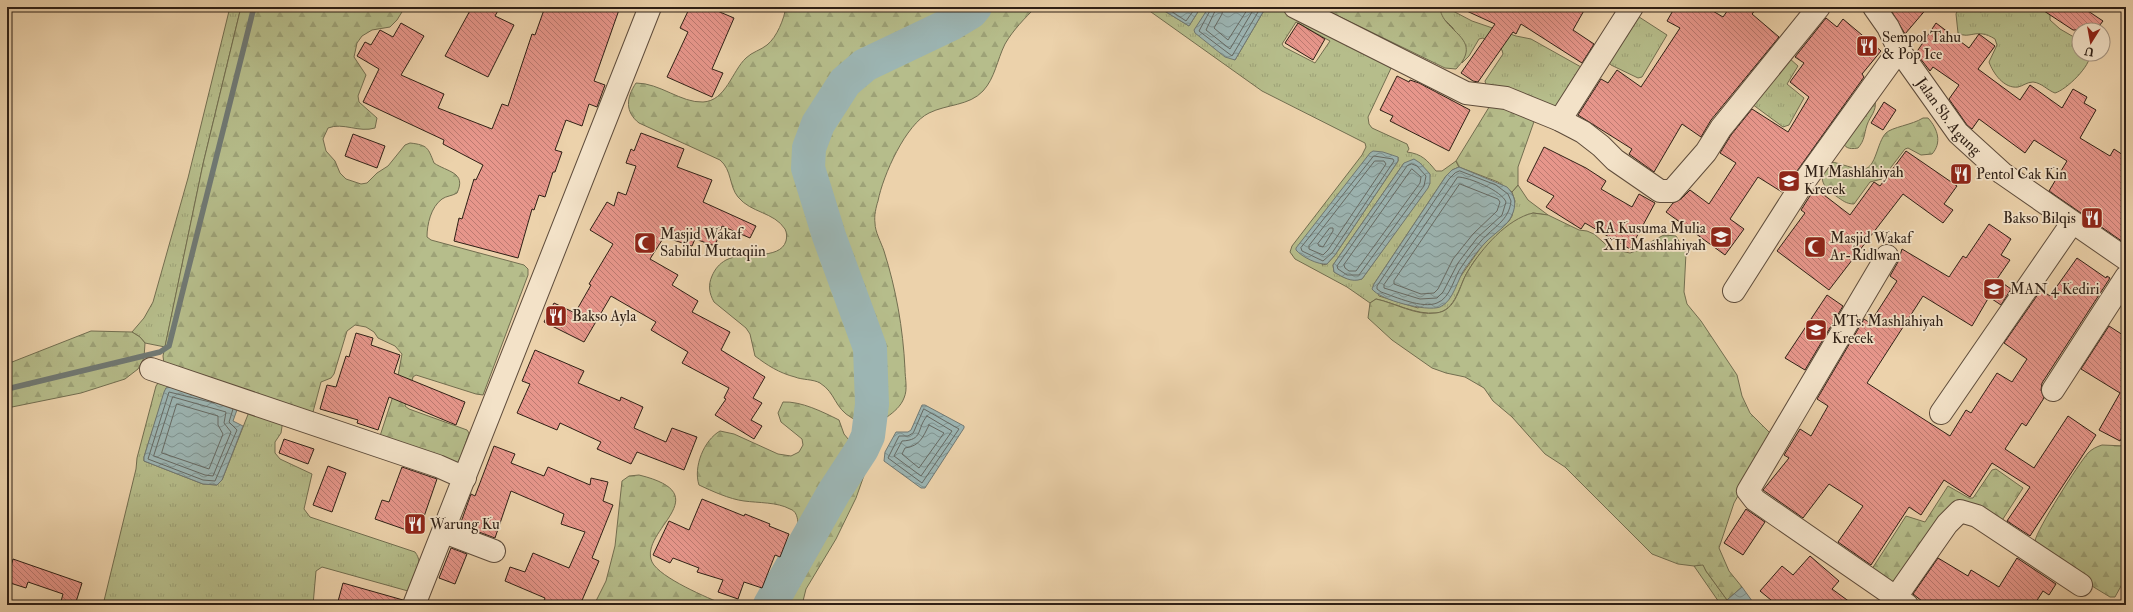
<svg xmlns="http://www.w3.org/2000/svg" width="2133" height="612" font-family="'IM FELL Double Pica',serif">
  <defs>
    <pattern id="grass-tufts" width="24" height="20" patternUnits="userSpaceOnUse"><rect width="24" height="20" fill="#b6bd8b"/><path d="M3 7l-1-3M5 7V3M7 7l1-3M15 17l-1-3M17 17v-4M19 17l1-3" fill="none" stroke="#9da277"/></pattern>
    <pattern id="forest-firs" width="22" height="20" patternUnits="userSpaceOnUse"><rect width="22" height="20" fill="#b6bd8b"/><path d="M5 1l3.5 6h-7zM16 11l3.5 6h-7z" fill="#9da277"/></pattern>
    <pattern id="water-waves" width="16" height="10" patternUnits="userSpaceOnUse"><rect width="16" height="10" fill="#9cb5b3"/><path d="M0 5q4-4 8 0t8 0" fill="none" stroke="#809391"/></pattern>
    <pattern id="building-back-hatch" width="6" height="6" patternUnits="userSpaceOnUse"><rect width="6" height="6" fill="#e7968b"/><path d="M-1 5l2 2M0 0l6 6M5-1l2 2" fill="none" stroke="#bc7a71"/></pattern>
  </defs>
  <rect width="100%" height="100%" fill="#ecd2ab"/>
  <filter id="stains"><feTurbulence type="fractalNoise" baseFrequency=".005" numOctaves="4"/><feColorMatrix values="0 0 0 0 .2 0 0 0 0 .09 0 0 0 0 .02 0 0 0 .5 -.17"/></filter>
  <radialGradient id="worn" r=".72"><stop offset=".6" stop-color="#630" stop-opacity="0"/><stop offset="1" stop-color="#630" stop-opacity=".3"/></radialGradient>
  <path fill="url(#grass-tufts)" stroke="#726e50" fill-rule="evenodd" d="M 230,7 L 241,7 L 203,164 L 165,347 L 145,343 L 140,337 L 132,332 L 144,318 L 153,302 L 188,178 Z
    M 1144,7 L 1158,7 L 1189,26 L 1201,7 L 1209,7 L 1195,30 L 1235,60 L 1266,7 L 1320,7 L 1401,47 L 1368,117 L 1369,124 L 1372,128 L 1407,144 L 1409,149 L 1407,152 C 1422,154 1427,160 1436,171 L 1442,171 L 1456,161 L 1459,167 L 1452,170 L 1446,176 L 1374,284 L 1379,296 L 1418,308 L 1458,280 L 1484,243 L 1509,221 L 1512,216 L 1515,201 L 1512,192 L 1518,185 L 1528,200 L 1548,215 L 1533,213 C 1508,229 1483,244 1468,271 C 1459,285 1456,311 1436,313 C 1416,315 1395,303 1376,299 L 1370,303 L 1347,287 L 1295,259 L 1290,252 L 1292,246 L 1362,155 L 1366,147 L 1365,143 L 1262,91 ZM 1296,22 L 1330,41 L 1315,63 L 1284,47 L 1282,44 ZM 1398,157 L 1398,161 L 1335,255 L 1327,264 L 1322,265 ZM 1404,163 L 1430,183 L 1427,188 L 1362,279 C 1350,281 1344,278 1334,272 L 1333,265 Z
    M 1440,7 L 1450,7 L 1453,11 L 1472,21 L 1516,36 L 1531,39 L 1581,67 L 1561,110 L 1486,85 L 1485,81 L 1503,54 L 1502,50 L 1483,38 L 1479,39 L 1469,56 L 1462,63 L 1466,51 L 1453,28 L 1440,15 Z
    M 1959,7 L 1969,7 L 1981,12 L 1988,7 L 2050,7 L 2050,20 L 2060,29 L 2079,40 L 2079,54 L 2090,54 C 2091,66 2066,90 2055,93 C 2047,90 2042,83 2033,82 C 2027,82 2023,86 2018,87 C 2004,89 1993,73 1989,62 L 1997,45 L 1995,39 C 1976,27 1970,40 1958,33 L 1956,14 Z
    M 1636,15 L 1667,35 L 1642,77 L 1638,78 L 1611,65 L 1607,60 Z
    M 1789,58 L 1798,66 L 1787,84 L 1804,98 L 1789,125 L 1783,127 L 1752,104 Z
    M 160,380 L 283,420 L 281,433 L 275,442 L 275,453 L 280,459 L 312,474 L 304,509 L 310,517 L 415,552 C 425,565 414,577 408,591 L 322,567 L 316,571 L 313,605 L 103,605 L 136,469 L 137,458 L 156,386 ZM 166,388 L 249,412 L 222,480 L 217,485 L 203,484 L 144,461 L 144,457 Z
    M 1703,564 L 1706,571 L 1731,605 L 1721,605 L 1694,566 Z"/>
  <path fill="url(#forest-firs)" stroke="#726e50" d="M 241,7 L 405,7 L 397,20 L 390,27 L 372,30 L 362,36 L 357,43 L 354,57 L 366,75 L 358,96 L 359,102 L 377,118 L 375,128 C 359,133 343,122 328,128 L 323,139 L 326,151 L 335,161 L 340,173 L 346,179 L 361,184 L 367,183 L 377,173 L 388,166 L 405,145 L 410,143 C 428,145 428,148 434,163 C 447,172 467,172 457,193 C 452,196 446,196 442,199 C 431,207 427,224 427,237 L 431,240 L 524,265 L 528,269 L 528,275 L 483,395 L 476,394 L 416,375 L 413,377 L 405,406 L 409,409 L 467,430 L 469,433 L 457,469 L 380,436 L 396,387 L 402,354 L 395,346 L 378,338 L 374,332 L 366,327 L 355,325 L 347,331 L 334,374 L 331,378 L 321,382 L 313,412 L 309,414 L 164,364 L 163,356 L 203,164 Z
    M 786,7 L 1036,7 C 1025,18 1013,30 1005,44 C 997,60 995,78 983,91 C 969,106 947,104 929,113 C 906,124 883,175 878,201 C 876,207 874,216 875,223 C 875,232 881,242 884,251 C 896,289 903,328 905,369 C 905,379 908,389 904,398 C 901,406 894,412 887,417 C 877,422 863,423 852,418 C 834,408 836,393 820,383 C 813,379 802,380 795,377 C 779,373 767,365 755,356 L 750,334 L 746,328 L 714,302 C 709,293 708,285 712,276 C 715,269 719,264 726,260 C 743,251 780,261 786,241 C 787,237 787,233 785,229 C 774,212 751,213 738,197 C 729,186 732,170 720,160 L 639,123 C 625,112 626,98 636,83 C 660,83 681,103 703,102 C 726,101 732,71 746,58 C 752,52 761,50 767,45 C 777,37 784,19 786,7 Z
    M 1320,7 L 1440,7 C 1441,32 1486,38 1456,69 L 1445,68 Z
    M 1838,99 L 1844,105 L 1875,101 C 1877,111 1870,116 1867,125 C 1864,134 1865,140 1858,148 C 1838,152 1844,135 1836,124 C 1834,121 1829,119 1825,117 Z
    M 1491,104 L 1536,116 L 1518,167 L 1518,185 L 1512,192 L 1498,182 L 1459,167 L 1456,161 Z
    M 1923,118 L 1928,118 C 1938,129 1942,143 1932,154 L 1921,155 L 1908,148 L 1905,149 L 1882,179 L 1870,182 L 1854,204 C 1846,204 1842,200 1836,196 C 1822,186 1816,177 1831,162 C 1841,163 1854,170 1864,169 C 1876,168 1877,142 1886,133 C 1892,127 1912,125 1923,118 Z
    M 1533,213 L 1548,215 L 1579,230 L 1587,231 L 1594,234 L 1611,249 L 1630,253 L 1639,250 L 1654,240 L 1664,235 L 1676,236 L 1686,253 L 1684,292 L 1687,304 L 1701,321 L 1737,375 L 1742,396 L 1750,413 L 1772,435 L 1734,503 L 1719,548 L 1729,571 L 1742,587 L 1727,600 L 1706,571 L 1703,565 L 1694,566 L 1678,564 L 1652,554 L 1565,467 L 1545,454 L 1512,417 L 1493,401 L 1484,388 L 1465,377 L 1446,373 L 1432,368 L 1392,340 L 1368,318 L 1370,303 L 1376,299 C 1395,303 1416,316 1436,313 C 1457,311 1459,285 1468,271 C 1482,248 1507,219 1533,213 Z
    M 91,331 L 132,332 L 140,337 L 145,343 L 144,358 L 138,369 L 125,379 L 81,393 L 7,408 L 7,364 Z
    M 783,402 C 801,401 823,412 839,420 L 844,434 L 867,462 L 867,467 L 856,498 L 836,539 L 806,589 L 802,605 L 760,605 L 778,576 L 798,522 C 797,516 796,511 790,509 C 777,502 759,503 744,501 C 729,499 712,491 699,485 C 693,467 704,440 720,431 L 734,434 L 778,454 L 791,456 L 799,452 L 803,445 L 802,439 L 781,422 L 778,413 Z
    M 2102,445 L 2126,446 L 2126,577 L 2115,597 L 2110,597 L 2064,569 L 2036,546 L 2035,541 C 2037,529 2079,463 2088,453 C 2092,449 2096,447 2102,445 Z
    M 1996,469 L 2023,488 L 2001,522 L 1965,507 L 1899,588 L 1870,572 L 1906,516 L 1925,522 L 1948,486 L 1969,498 L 1973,498 L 1992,470 Z
    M 639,475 C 721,495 638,530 652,562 C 660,578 708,598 725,605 L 594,605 L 606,581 L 615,546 L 622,481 L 629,476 Z"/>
  <path fill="url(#water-waves)" stroke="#707974" d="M 1158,7 L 1201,7 L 1189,26 Z
    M 1209,7 L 1266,7 L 1235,60 L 1225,57 L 1195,33 L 1194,30 Z
    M 1373,151 L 1383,152 L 1398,157 L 1398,161 L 1335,255 L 1327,264 C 1318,265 1302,257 1296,250 L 1296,248 L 1370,153 Z
    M 1414,159 L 1420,163 L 1430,174 L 1430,183 L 1428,188 L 1362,279 C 1351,283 1343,277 1334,272 L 1333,265 L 1404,163 Z
    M 1459,167 L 1507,187 C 1515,195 1517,204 1512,215 C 1508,226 1493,234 1485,243 C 1478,250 1472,259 1466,267 C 1457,279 1454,301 1440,307 C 1426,312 1380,300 1372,289 L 1374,284 L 1446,176 L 1452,170 Z
    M 171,387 L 238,407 L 233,421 L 243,426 L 222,480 L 217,485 L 203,484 L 144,461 L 144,457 L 164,392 L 166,388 Z
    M 922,405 L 925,405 L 964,426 L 964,428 L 925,488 L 921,488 L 884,461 L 885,452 L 896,432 L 908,432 L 911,430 Z
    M 1742,587 L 1755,605 L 1731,605 L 1727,600 Z"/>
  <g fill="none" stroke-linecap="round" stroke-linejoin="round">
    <path stroke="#666a64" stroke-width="1" d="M 1165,7 L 1186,21 L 1196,7
      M 1212,7 L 1199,31 L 1232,56 L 1261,7
      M 1217,7 L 1206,30 L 1230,49 L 1255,7
      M 1223,7 L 1222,14 L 1214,28 L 1228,40 L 1249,7
      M 1374,156 L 1393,159 L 1394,161 L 1332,253 L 1323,261 L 1302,251 L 1301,248 Z
      M 1375,161 L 1384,161 L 1386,164 L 1328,250 L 1323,255 L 1309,249 L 1309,246 Z
      M 1412,164 L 1417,166 L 1426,176 L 1424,186 L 1359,275 L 1347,275 L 1338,269 L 1337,266 L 1407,166 Z
      M 1412,169 L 1421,177 L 1420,183 L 1356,271 L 1349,271 L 1345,268 L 1344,265 Z
      M 1460,171 L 1496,185 L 1508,194 L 1511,201 C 1509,221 1493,227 1481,241 C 1474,249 1468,257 1462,266 C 1454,276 1451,298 1437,303 C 1422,309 1396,297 1381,292 L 1377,289 L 1377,286 L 1449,179 L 1455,173 Z
      M 1458,177 C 1469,177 1502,191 1506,202 L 1502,215 L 1477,238 L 1458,263 L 1443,292 L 1437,298 L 1420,299 L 1384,288 L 1384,285 Z
      M 1460,184 L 1498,199 L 1500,202 L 1497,211 L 1473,234 L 1453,259 L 1438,289 L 1434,293 L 1421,294 L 1394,284 L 1394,281 Z
      M 1330,228 L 1333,228 L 1333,231 L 1323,247 L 1319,246 L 1318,244 Z
      M 173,397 L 226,412 L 224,423 L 231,432 L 213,476 L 205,475 L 154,456 Z
      M 214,403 L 169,392 L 148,459 L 203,480 L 215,481 L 237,430 L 229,422 L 233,409
      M 177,404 L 218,416 L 218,425 L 223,434 L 209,469 L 162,453 Z
      M 924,409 L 959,429 L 922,483 L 888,458 L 899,436 L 908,436 L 913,433 Z
      M 927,416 L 952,431 L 921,476 L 894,456 L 902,441 C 924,440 916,429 927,416 Z
      M 929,425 L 944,433 L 919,468 L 902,454 L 905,448 C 920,446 923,437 929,425 Z"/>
    <path stroke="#707974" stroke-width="5.5" d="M 7,389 L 160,352 L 169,346 L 254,7"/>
    <path stroke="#9cb5b3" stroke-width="34" d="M 770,605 L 834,492 L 862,449 L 868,436 L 872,404 L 870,348 L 829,236 L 808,168 L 809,148 L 818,124 L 845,82 L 865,65 L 951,24 L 971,12 L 975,7"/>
  </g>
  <path fill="url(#building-back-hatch)" stroke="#2f2016" d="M 472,7 L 500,7 L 495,16 L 514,25 L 488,77 L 445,56 Z
    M 545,7 L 620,7 L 594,81 L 605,85 L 597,107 L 589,104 L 582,126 L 566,120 L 555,150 L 562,152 L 555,172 L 553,172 L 545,197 L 539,195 L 534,210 L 532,209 L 518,258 L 454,241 L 459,218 L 462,219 L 474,179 L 476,180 L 483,165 L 443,144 L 444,140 L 363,102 L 379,69 L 357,56 L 365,42 L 371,45 L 380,30 L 393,37 L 401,23 L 424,36 L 401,75 L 444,94 L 438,108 L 492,129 L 502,104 L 508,106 L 532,34 L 535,35 Z
    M 690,7 L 708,7 L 734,18 L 712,69 L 723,73 L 712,97 L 667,77 L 688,32 L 680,28 Z
    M 1458,7 L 1586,7 L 1573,30 L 1594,44 L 1582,63 L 1521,24 L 1516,34 L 1513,32 L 1478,82 L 1473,81 L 1461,73 L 1495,24 Z
    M 1675,7 L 1706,7 L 1723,17 L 1730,7 L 1758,7 L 1752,14 L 1779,37 L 1711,120 L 1701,137 L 1682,124 L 1654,172 L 1629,154 L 1632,149 L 1578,115 L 1601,79 L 1608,83 L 1617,70 L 1641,87 L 1680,28 L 1667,21 Z
    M 1889,7 L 1928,7 L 1905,34 Z
    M 2038,7 L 2082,7 L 2103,21 L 2096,30 L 2073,30 Z
    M 1826,18 L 1837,27 L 1843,19 L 1881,51 L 1862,74 L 1864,77 L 1782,192 L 1758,177 L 1730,219 L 1744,229 L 1725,255 L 1666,212 L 1673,203 L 1681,199 L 1690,190 L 1709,204 L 1736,163 L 1720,153 L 1731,135 L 1752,109 L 1788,132 L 1809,97 L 1790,82 L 1804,63 L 1795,57 Z
    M 1298,23 L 1325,39 L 1313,60 L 1285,43 Z
    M 1936,23 L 1969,48 L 1979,34 L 1995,46 L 1978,69 L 2020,100 L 2030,85 L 2062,108 L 2073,89 L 2087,97 L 2084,103 L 2096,110 L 2080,138 L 2110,156 L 2114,149 L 2126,157 L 2126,244 L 2049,191 L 2067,161 L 2034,140 L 2025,153 L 1979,119 L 1972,129 L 1967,125 L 1949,99 L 1959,85 L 1933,67 L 1930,71 L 1916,53 Z
    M 1397,76 L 1409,82 L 1410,80 L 1419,83 L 1470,110 L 1449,151 L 1390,121 L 1393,116 L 1380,110 Z
    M 1884,102 L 1896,110 L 1883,130 L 1871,123 Z
    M 641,133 L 684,149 L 677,167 L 712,180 L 703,202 L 756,226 L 750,238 L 722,226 L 715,246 L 695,239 L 692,246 L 664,237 L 650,259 L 678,275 L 672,285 L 698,301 L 692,312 L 730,332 L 721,350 L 765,377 L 753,398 L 762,403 L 751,420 L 762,426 L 754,439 L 715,415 L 726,399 L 724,398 L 729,388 L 682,363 L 688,352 L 651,330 L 656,322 L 611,296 L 584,342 L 544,322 L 554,303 L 575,313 L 591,285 L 589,284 L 613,244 L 590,230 L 607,202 L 614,206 L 618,192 L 626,195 L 636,166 L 626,163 L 631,149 L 634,151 Z
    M 353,134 L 385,146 L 377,168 L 345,156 Z
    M 1544,147 L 1586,168 L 1606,181 L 1601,189 L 1632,207 L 1639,194 L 1655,203 L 1630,249 L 1585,223 L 1581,229 L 1546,207 L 1554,196 L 1527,181 Z
    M 1906,151 L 1957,186 L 1944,204 L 1953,210 L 1943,223 L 1903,194 L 1829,290 L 1777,251 L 1805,213 L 1801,210 L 1815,188 L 1850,215 L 1874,182 L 1880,186 Z
    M 1989,224 L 2011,239 L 2001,255 L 2010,260 L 1997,279 L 2011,289 L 2001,305 L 1989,297 L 1972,326 L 1923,296 L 1867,383 L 1950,436 L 1966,410 L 1971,413 L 1997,373 L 2012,382 L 2027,359 L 2004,343 L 2041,290 L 2050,296 L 2077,258 L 2106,278 L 2107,276 L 2110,278 L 2042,383 L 2041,390 L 2044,398 L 2026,426 L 2022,423 L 2005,449 L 2034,468 L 2068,416 L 2096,435 L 2030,536 L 2007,521 L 2030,487 L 1992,463 L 1970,497 L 1944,480 L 1921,515 L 1909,507 L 1871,565 L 1838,542 L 1863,506 L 1829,484 L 1803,518 L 1763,490 L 1789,458 L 1784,455 L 1800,429 L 1811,436 L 1828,406 L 1817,399 L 1864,319 L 1870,323 L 1897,281 L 1890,276 L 1898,262 L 1902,249 L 1949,277 L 1963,256 L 1966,258 Z
    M 1827,295 L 1843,306 L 1805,370 L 1785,358 Z
    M 2109,326 L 2126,337 L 2126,430 L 2120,441 L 2099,430 L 2120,393 L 2081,369 Z
    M 356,333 L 373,338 L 371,345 L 400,355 L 394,373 L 465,402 L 456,425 L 389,397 L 378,430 L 357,423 L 358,420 L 320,409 L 327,385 L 336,387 L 346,356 L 349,357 Z
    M 535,350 L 584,371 L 578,383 L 620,401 L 621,397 L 643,407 L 634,428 L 666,442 L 672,428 L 697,437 L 684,470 L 637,452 L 631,464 L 597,449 L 601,442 L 560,423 L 557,430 L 517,413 L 530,384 L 522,381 Z
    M 284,439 L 314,449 L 308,464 L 279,453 Z
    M 494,446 L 515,454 L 511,463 L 544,476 L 548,467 L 590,485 L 591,478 L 608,482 L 603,501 L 613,505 L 592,558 L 599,561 L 580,605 L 542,605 L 545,598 L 505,581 L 510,567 L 525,572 L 533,553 L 569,568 L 585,532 L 561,524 L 564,514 L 511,491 L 495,538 L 460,525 L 471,494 L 475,496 Z
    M 328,466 L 346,473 L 332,512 L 313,505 Z
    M 402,467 L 437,479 L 418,534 L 375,519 L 382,500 L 389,502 Z
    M 702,499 L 744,516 L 745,514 L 770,524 L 769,526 L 789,534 L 780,557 L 775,555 L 762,588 L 744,582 L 738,599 L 718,592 L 723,580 L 697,572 L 699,568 L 673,558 L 670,563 L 653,555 L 669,521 L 689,530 Z
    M 1746,509 L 1765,522 L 1743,555 L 1724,543 Z
    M 451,548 L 467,554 L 455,584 L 439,578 Z
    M 1810,556 L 1839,581 L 1832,589 L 1854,605 L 1777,605 L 1760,591 L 1782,566 L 1793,575 Z
    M 1938,558 L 1968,576 L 1971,570 L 1999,587 L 2017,558 L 2056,584 L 2049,595 L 2043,591 L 2034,605 L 1927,605 L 1913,594 Z
    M 13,559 L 82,583 L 75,605 L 60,605 L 63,594 L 28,582 L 26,588 L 7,582 Z
    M 343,583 L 403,600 L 402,605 L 337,605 Z"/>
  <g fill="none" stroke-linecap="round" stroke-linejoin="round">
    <g stroke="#5e4c3b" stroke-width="24">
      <g id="minor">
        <path d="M 1295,7 L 1466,93 L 1506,98 L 1560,120 L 1583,132 L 1601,146 L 1615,160 L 1660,191 L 1672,191 L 1706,152 L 1721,128 L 1819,7"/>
        <path id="s1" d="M 1874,7 L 1888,27 L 1899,50 L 1958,133 L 2002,173 L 2126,259"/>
        <path d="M 1560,120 L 1632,7"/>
        <path d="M 1887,256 L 1748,491 L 1755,500 L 1907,605"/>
        <path d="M 1734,291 L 1801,186 L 1899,50"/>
        <path d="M 151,369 L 438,466 L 465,478"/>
        <path d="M 2053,390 L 2126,277"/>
        <path d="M 1941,413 L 2072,223"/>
        <path d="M 444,532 L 494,551"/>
        <path d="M 1896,597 L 1947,524 L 1960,511 L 1977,516 L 2081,585"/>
        <path d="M 414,605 L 650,7"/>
      </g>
    </g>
    <use href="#minor" stroke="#f3e2c8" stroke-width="22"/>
  </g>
  <defs>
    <g id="restaurant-square" transform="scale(1.15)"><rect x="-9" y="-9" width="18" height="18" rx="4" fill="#8f2418" stroke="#f3e2c8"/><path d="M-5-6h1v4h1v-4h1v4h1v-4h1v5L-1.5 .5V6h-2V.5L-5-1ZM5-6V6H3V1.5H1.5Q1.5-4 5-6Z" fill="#fff"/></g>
    <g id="school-square" transform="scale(1.15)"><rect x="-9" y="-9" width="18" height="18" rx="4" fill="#8f2418" stroke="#f3e2c8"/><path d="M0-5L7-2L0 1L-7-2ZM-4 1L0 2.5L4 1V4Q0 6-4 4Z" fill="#fff"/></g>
    <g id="mosque-square" transform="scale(1.15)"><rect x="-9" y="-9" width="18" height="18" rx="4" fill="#8f2418" stroke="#f3e2c8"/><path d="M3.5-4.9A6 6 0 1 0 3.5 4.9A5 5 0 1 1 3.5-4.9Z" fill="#fff"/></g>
  </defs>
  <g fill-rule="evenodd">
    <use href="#restaurant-square" x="1867" y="46"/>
    <use href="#restaurant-square" x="1961" y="174"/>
    <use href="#school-square" x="1789" y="181"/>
    <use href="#restaurant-square" x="2092" y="218"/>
    <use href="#school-square" x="1721" y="237"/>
    <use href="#mosque-square" x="645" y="243"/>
    <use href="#mosque-square" x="1815" y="247"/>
    <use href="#school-square" x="1994" y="289"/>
    <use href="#restaurant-square" x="556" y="316"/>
    <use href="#school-square" x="1816" y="330"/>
    <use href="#restaurant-square" x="415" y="524"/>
  </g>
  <g text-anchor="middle" stroke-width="3.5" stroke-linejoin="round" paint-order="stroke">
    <g font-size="15" fill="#2f2016" stroke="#f3e2c8" text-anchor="start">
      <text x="1882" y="42">Sempol Tahu<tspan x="1882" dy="17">&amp; Pop Ice</tspan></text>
      <text x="1804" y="177">MI Mashlahiyah<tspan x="1804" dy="17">Krecek</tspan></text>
      <text x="1976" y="179">Pentol Cak Kin</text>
      <text x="2076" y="223" text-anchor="end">Bakso Bilqis</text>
      <text x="1706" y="233" text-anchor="end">RA Kusuma Mulia<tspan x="1706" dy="17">XII Mashlahiyah</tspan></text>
      <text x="660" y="239">Masjid Wakaf<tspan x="660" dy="17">Sabilul Muttaqiin</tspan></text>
      <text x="1830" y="243">Masjid Wakaf<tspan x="1830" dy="17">Ar-Ridlwan</tspan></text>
      <text x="2010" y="294">MAN 4 Kediri</text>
      <text x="572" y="321">Bakso Ayla</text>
      <text x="1832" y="326">MTs. Mashlahiyah<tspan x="1832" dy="17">Krecek</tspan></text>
      <text x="430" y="529">Warung Ku</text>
    </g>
    <g font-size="15" fill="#2f2016" stroke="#f3e2c8">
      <text dy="5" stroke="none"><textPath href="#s1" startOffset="133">Jalan Sb. Agung</textPath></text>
    </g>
  </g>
  <rect width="2133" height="612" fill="none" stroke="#ecd2ab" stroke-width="24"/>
  <rect x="8" y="8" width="2117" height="596" fill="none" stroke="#2f2016" stroke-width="2"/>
  <rect x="12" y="12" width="2109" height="588" fill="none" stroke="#2f2016"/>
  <g transform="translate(2091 42) rotate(191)"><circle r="19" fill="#f3e2c8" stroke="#a59481"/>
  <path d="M0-3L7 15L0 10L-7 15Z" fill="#8f2418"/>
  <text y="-6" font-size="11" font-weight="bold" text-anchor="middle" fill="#2f2016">U</text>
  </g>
  <rect width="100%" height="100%" filter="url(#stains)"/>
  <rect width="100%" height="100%" fill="url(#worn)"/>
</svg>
